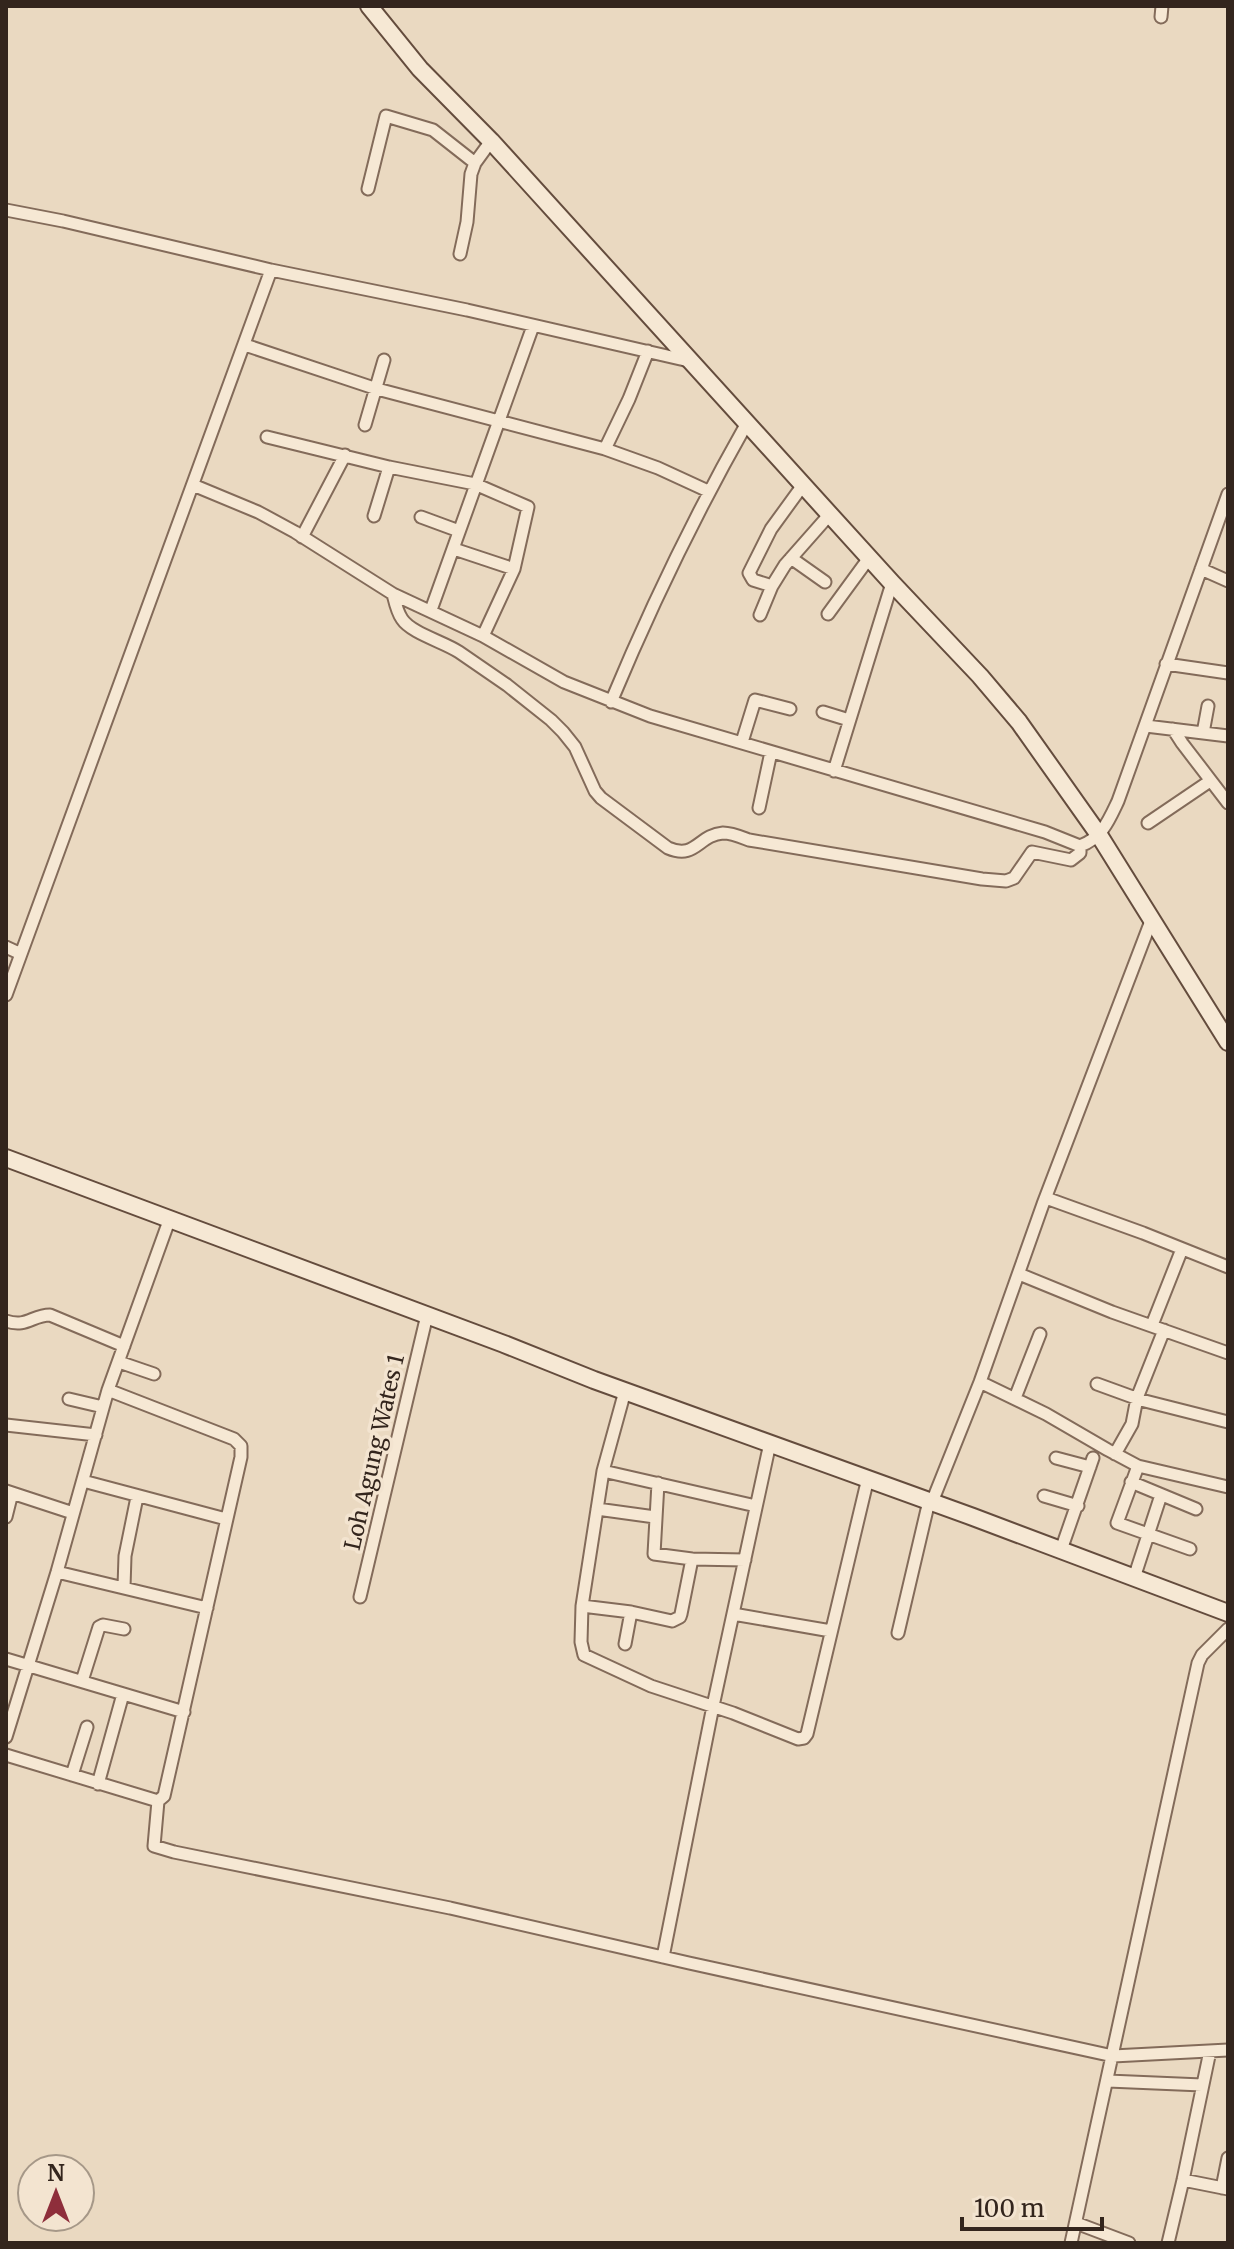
<svg xmlns="http://www.w3.org/2000/svg" width="1234" height="2249" font-family="Merriweather,serif">
  <rect width="100%" height="100%" fill="#ead9c1"/>
  <g fill="none" stroke-linecap="round" stroke-linejoin="round">
    <g stroke="#836b5a" stroke-width="15">
      <path id="street" d="M 1161,17 L 1162,6
        M 368,189 L 386,116 L 433,130 L 475,163
        M 6,210 L 63,221 L 271,270 L 467,310 L 689,361
        M 460,254 L 467,222 L 471,174 L 475,163 L 491,141
        M 245,345 L 377,389 L 605,449 L 658,468 L 708,491
        M 365,425 L 384,360
        M 267,437 L 389,467 L 475,484 L 528,507 L 514,569 L 483,636
        M 605,449 L 629,399 L 648,351
        M 193,485 L 258,512 L 295,532 L 393,594 L 483,636 L 564,682 L 650,716 L 1045,832 L 1080,846 C 1102,838 1109,820 1118,801 L 1228,494
        M 374,516 L 389,467
        M 421,517 L 459,531
        M 302,537 L 345,455
        M 454,549 L 514,569
        M 791,558 L 825,582
        M 1201,569 L 1228,581
        M 772,586 L 753,580 L 749,573 L 771,529 L 803,485
        M 393,594 C 395,602 397,612 402,619 C 411,633 444,642 459,652 L 507,685 L 551,720 L 563,732 L 575,747 L 595,791 L 601,798 L 668,848 C 696,860 698,835 723,833 C 732,833 741,837 749,840 L 982,879 L 1006,881 L 1014,878 L 1032,852 L 1071,860 L 1080,853 L 1080,846
        M 431,610 L 533,326
        M 828,614 L 869,558
        M 760,615 L 772,586 L 785,565 L 830,514
        M 1166,664 L 1228,673
        M 611,702 C 651,606 696,513 747,423
        M 823,712 L 849,720
        M 1146,726 L 1228,736
        M 1173,729 L 1182,743 L 1228,803
        M 1203,733 L 1208,706
        M 742,742 L 755,700 L 790,709
        M 834,771 L 892,583
        M 759,808 L 771,752
        M 1148,823 L 1210,781
        M 6,947 L 21,954
        M 6,995 L 271,270
        M 1046,1198 L 1143,1233 L 1228,1267
        M 1019,1274 L 1112,1312 L 1228,1353
        M 6,1321 C 27,1328 32,1315 50,1315 L 124,1346
        M 1152,1325 L 1182,1249
        M 119,1362 L 154,1374
        M 980,1382 L 1046,1414 L 1108,1450 L 1138,1466 L 1228,1487
        M 1097,1384 L 1141,1400 L 1228,1422
        M 625,1391 L 603,1471 L 582,1606 L 581,1642 L 584,1655 L 651,1686 L 733,1713 L 798,1739 L 804,1738 L 807,1734 L 868,1478
        M 1015,1398 L 1040,1334
        M 69,1399 L 103,1407
        M 6,1425 L 96,1435
        M 1115,1454 L 1132,1424 L 1137,1398 L 1164,1330
        M 1056,1458 L 1090,1467
        M 1138,1466 L 1117,1523 L 1190,1549
        M 603,1471 L 756,1506
        M 83,1481 L 226,1519
        M 1131,1482 L 1196,1509
        M 658,1483 L 654,1554 L 692,1559 L 745,1560
        M 6,1491 L 73,1513
        M 1044,1496 L 1078,1506
        M 932,1502 L 980,1382 L 1043,1204 L 1151,921
        M 597,1509 L 655,1517
        M 6,1517 L 12,1493
        M 1061,1550 L 1093,1458
        M 57,1572 L 207,1608
        M 1134,1578 L 1161,1495
        M 124,1587 L 125,1556 L 137,1497
        M 360,1597 L 427,1315
        M 582,1606 L 631,1612 L 672,1621 L 680,1617 L 681,1614 L 692,1559
        M 733,1614 L 831,1631
        M 898,1633 L 929,1501
        M 625,1644 L 631,1612
        M 6,1659 L 184,1712
        M 82,1681 L 99,1627 L 103,1625 L 124,1629
        M 6,1737 L 57,1572 L 108,1390 L 170,1218
        M 6,1755 L 158,1801 L 164,1796 L 241,1457 L 241,1446 L 234,1439 L 108,1390
        M 72,1775 L 87,1727
        M 98,1784 L 123,1694
        M 158,1801 L 154,1846 L 174,1852 L 450,1908 L 689,1963 L 1113,2056 L 1228,2050
        M 663,1957 L 713,1706 L 770,1443
        M 1108,2081 L 1202,2085
        M 1183,2180 L 1228,2189
        M 1222,2188 L 1228,2158
        M 1076,2223 L 1129,2243
        M 1071,2243 L 1198,1663 L 1202,1655 L 1228,1629
        M 1168,2243 L 1183,2180 L 1210,2051"/>
    </g>
    <g stroke="#644c3d" stroke-width="20">
      <path id="secondary" d="M 369,6 L 420,69 L 491,141 L 892,583 L 980,676 L 1019,722 L 1099,835 L 1228,1042
        M 6,1158 L 504,1344 L 594,1380 L 973,1517 L 1228,1613"/>
    </g>
    <use href="#street" stroke="#f6e8d4" stroke-width="11"/>
    <use href="#secondary" stroke="#f6e8d4" stroke-width="16"/>
  </g>
  <g text-anchor="middle" stroke-width="7" stroke-linejoin="round" paint-order="stroke">
    <g font-size="22" fill="#33251d" stroke="#f3e4d0">
      <text transform="translate(374 1452) rotate(-77)" y="8">Loh Agung Wates 1</text>
    </g>
  </g>
  <rect width="1234" height="2249" fill="none" stroke="#33251d" stroke-width="16"/>
  <g transform="translate(56 2193)"><circle r="38" fill="#f3e4d0" stroke="#a69888" stroke-width="2"/>
  <path d="M0-6L14 30L0 20L-14 30Z" fill="#8e2e3b"/>
  <text y="-12" font-size="22" font-weight="bold" text-anchor="middle" fill="#33251d">N</text>
  </g>
  <path d="M962 2217v12h140v-12" fill="none" stroke="#33251d" stroke-width="4"/>
  <text x="974" y="2217" font-size="24" fill="#33251d" stroke="#f3e4d0" stroke-width="6" paint-order="stroke">100 m</text>
</svg>
